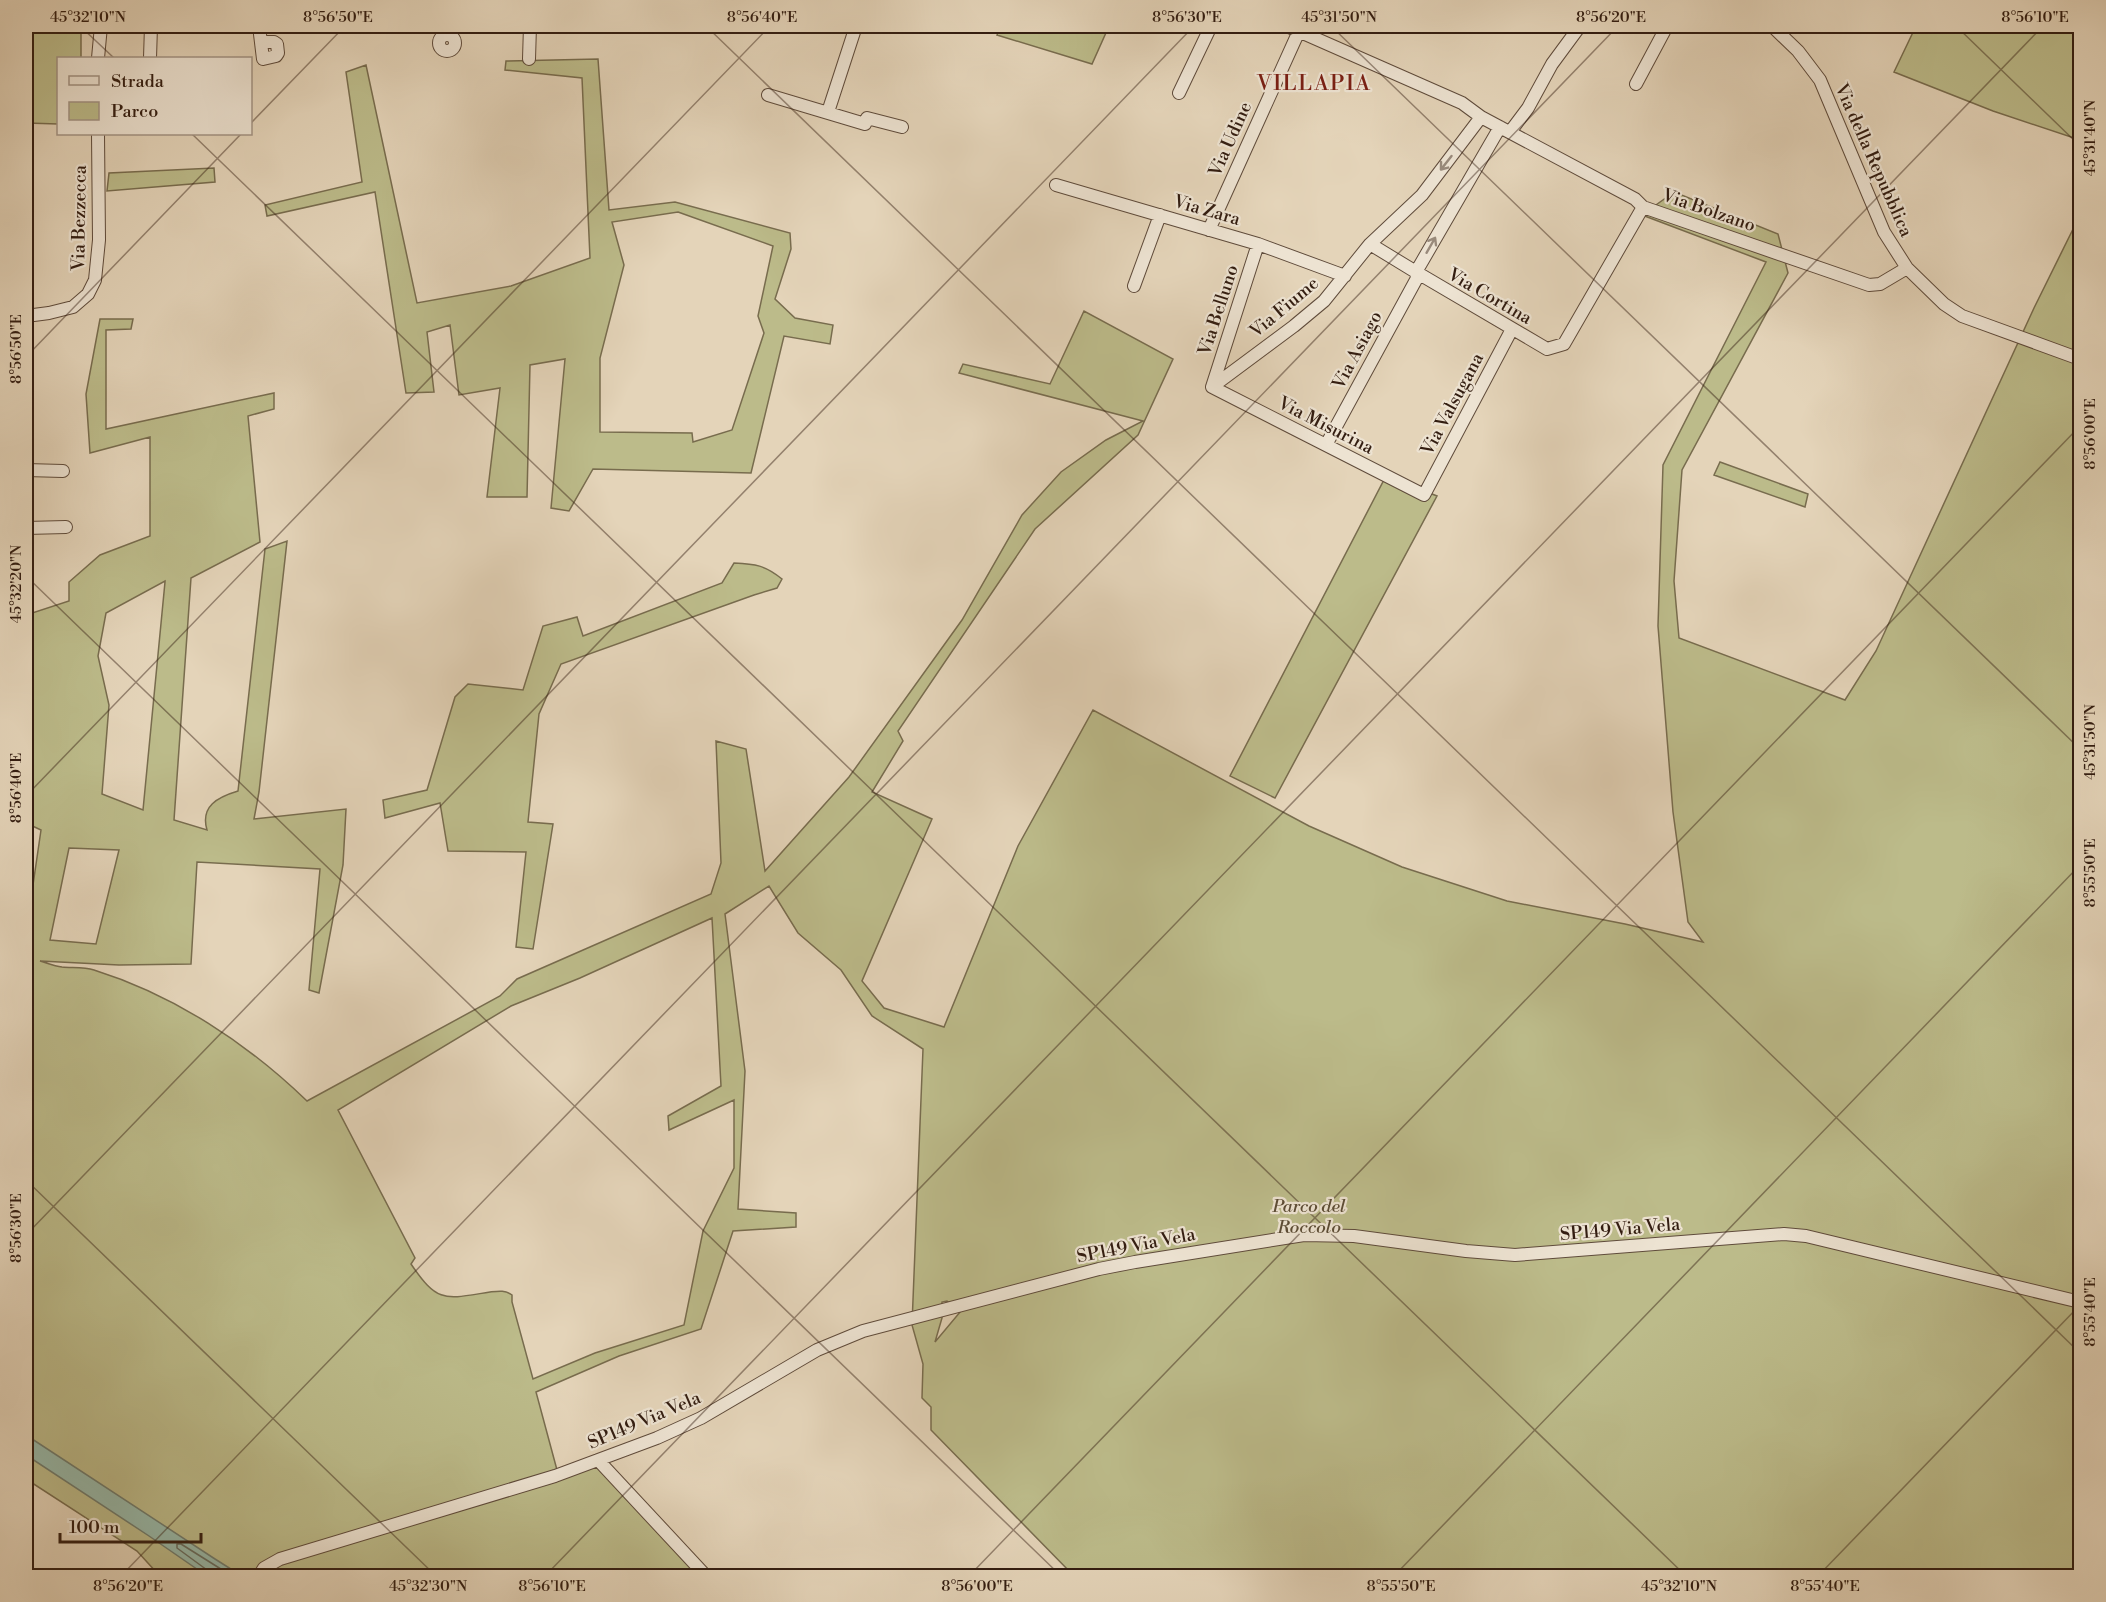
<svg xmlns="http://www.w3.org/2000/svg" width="2106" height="1602" font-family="'Libre Bodoni',serif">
  <rect width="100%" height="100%" fill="#e4d4b9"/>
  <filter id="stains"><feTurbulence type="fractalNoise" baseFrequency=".00333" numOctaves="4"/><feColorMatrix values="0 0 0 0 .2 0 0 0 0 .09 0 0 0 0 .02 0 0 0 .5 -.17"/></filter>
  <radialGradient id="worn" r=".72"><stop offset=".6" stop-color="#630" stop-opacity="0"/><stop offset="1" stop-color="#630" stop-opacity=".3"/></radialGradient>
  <path fill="#bcbb8a" stroke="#786c4e" stroke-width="1.5" fill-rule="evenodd" d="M 26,26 L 81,26 L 81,58 L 58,58 L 58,124 L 26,123 Z
    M 1002,26 L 1109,26 L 1092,64 L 997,35 Z
    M 1916,26 L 2080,26 L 2080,140 L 1993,111 L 1894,72 Z
    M 598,59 L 609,210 L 675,202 L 790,233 L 791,249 L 775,299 L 795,318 L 833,325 L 830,344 L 784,336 L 751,473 L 593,469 L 569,511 L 551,508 L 565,359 L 530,365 L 527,497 L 487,497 L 500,388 L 459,395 L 450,325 L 427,332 L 434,392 L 406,393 L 375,192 L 267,216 L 265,205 L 362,182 L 346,72 L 366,65 L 417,303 L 511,286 L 590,258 L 582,78 L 505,70 L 506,61 ZM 678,212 L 773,246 L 758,316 L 764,333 L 732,430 L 693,442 L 692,433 L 600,432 L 600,358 L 624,265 L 612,222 Z
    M 214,168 L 215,182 L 107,191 L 109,173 Z
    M 1674,192 L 1778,234 L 1788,273 L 1682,470 L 1674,581 L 1679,638 L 1845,700 L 1876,651 L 2034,308 L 2080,215 L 2080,1576 L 1074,1576 L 931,1430 L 931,1407 L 922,1398 L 923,1364 L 912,1325 L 923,1049 L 872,1016 L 841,970 L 798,933 L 769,886 L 725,914 L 745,1071 L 738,1209 L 796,1213 L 796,1227 L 733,1231 L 701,1329 L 619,1356 L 536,1392 L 557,1470 L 591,1457 L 698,1576 L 165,1576 L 158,1574 L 137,1551 L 26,1479 L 26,933 L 41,830 L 26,823 L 26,615 L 69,601 L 69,582 L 100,555 L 150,536 L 150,437 L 90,453 L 86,394 L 100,319 L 133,319 L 131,329 L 106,330 L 106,429 L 274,393 L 274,409 L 248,416 L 260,542 L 191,578 L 174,820 L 207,830 C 200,806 218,797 238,791 L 265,549 L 287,541 L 259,792 L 254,819 L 346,809 L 343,865 L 319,993 L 309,990 L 320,869 L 197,862 L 191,964 L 119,965 L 40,961 C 47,963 54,966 62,967 C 72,968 84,967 94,970 C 174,995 247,1043 307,1101 L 500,996 L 517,979 L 711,894 L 721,863 L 716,741 L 746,749 L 765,871 L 849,777 L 962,620 L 1022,515 L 1061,472 L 1106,440 L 1143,421 L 959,373 L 963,364 L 1050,384 L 1084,311 L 1173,359 L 1138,435 L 1035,529 L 898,731 L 903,741 L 872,792 L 932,819 L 862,981 L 884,1008 L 944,1027 L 1018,846 L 1093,710 L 1309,826 L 1402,867 L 1507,901 L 1625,924 L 1703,942 L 1688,922 L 1673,812 L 1658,626 L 1663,465 L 1766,262 L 1642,215 ZM 165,581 L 165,582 L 143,810 L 102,794 L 109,705 L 98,656 L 106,613 ZM 69,848 L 119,850 L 96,944 L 50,940 ZM 712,918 L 721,1086 L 668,1116 L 669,1130 L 734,1100 L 734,1168 L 703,1231 L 684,1325 L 595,1353 L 533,1379 L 512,1302 L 512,1295 C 505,1290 499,1291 490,1292 C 445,1299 438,1304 411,1264 L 415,1258 L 338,1110 L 511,1006 L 580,978 ZM 947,1301 L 961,1311 L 935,1342 L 942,1318 L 942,1302 Z
    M 1720,462 L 1808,494 L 1805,507 L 1714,475 Z
    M 1386,476 L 1437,496 L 1275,798 L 1230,776 Z
    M 734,563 C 755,564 765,565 782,579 L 777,588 L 754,595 L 561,664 L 539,714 L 528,822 L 553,824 L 533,949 L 516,947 L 526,852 L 448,851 L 440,803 L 385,818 L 383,800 L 427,790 L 455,697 L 468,684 L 523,690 L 543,626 L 577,617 L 583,636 L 722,583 Z"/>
  <path fill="#97b9aa" stroke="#6f7b6d" stroke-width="1.5" d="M 26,1435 L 215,1559 L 234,1571 L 248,1576 L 207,1576 L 149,1536 L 26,1455 Z"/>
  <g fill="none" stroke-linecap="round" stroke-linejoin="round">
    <path stroke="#656b5e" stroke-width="1.5" d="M 209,1576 L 207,1570 L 177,1548 L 177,1544 L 181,1544 L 232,1576"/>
    <g stroke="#5f4b3b" stroke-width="14">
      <path id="minor" d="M 259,26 L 263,59 L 276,56 L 278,53 L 277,44 L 274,42 L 261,42
        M 1287,26 L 1462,103 L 1481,117 L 1635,199 L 1643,207 L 1869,285 L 1880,284 L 1907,268
        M 1772,26 L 1798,51 L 1820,80 L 1884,232 L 1907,268 L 1944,304 L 1962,316 L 2080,359
        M439 43a8 8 0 1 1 16 0a8 8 0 1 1-16 0Z
        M 98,58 L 101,26
        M 150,58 L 151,26
        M 529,59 L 530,26
        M 1636,84 L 1667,26
        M 1179,93 L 1211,26
        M 768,95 L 865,124 L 867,118 L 902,127
        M 828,112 L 856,26
        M 1481,117 L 1422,195 L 1370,244 L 1416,272 L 1500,127
        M 1510,132 L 1528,108 L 1552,64 L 1580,26
        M 1056,185 L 1258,244 L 1345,276
        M 1209,230 L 1299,31
        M 1416,272 L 1547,349 L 1564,344 L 1643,207
        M 1134,286 L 1160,215
        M 26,316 L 49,313 L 73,307 L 88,294 L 95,280 L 99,240 L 98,134
        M 1212,387 L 1424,495 L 1512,329
        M 1212,387 L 1294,326 L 1324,301 L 1370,244
        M 1212,387 L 1258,244
        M 1326,445 L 1417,278 L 1416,272
        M 26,470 L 63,471
        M 26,528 L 66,527
        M 598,1460 L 706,1576
        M 259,1576 L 264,1568 L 280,1559 L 555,1476 L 657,1438 L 701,1418 L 817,1350 L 863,1331 L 1099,1269 L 1135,1262 L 1304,1235 L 1354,1236 L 1466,1251 L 1515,1255 L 1784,1234 L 1806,1236 L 2080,1302"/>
    </g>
    <use href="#minor" stroke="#ede3d2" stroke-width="12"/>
  </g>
  <defs><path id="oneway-shaft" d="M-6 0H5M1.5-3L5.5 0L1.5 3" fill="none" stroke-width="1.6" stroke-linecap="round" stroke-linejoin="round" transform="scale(1.5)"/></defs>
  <g stroke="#998a7b">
    <use href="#oneway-shaft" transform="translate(1446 163) rotate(128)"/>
    <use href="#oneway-shaft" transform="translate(1431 245) rotate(-60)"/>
  </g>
  <path fill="none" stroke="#331d11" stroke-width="1.5" stroke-opacity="0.45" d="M 80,26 L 114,58M 706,26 L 2080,1353M 1331,26 L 2080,749M 1956,26 L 2080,146M 250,124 L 345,26M 192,134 L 1686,1576M 26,357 L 241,134M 26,576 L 1061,1576M 26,796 L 770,26M 26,1180 L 436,1576M 26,1235 L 1194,26M 121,1576 L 1618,26M 545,1576 L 2043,26M 969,1576 L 2080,426M 1394,1576 L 2080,865M 1818,1576 L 2080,1305"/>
  <g text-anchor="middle" stroke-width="4.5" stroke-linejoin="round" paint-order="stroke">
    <g font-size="18" fill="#331d11" stroke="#ede3d2">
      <text transform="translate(1230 139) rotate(-66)" y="6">Via Udine</text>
      <text transform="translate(1874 160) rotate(66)" y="6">Via della Repubblica</text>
      <text transform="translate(1207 210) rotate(16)" y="6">Via Zara</text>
      <text transform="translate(1709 210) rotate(19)" y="6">Via Bolzano</text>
      <text transform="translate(79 218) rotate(-89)" y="6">Via Bezzecca</text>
      <text transform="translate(1490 296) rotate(30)" y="6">Via Cortina</text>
      <text transform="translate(1284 307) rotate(-40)" y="6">Via Fiume</text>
      <text transform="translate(1218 310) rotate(-72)" y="6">Via Belluno</text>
      <text transform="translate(1357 350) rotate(-62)" y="6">Via Asiago</text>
      <text transform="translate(1452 404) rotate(-62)" y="6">Via Valsugana</text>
      <text transform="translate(1326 425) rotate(27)" y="6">Via Misurina</text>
      <text transform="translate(1620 1229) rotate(-5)" y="6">SP149 Via Vela</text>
      <text transform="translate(1136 1245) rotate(-11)" y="6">SP149 Via Vela</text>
      <text transform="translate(644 1420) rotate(-23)" y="6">SP149 Via Vela</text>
    </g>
    <g font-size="18" font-style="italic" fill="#5c4c35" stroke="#ede3d2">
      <text x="1309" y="1212">Parco del<tspan x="1309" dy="21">Roccolo</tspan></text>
    </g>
    <g font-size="21" letter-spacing="1.5" fill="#7a1f14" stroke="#ede3d2">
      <text x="1314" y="90">VILLAPIA</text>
    </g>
  </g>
  <rect width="2106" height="1602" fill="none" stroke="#e4d4b9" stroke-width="66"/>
  <rect x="57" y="57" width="195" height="78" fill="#ede3d2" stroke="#a39485" stroke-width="1.5"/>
  <rect x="69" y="76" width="30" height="9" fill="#ede3d2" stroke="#a39485" stroke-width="1.5"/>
  <text x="111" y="87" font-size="18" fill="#331d11">Strada</text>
  <rect x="69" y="102" width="30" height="18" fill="#bcbb8a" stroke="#a39485" stroke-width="1.5"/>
  <text x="111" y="117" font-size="18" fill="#331d11">Parco</text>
  <path d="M60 1533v9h141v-9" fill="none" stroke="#331d11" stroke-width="3"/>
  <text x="69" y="1533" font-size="18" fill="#331d11" stroke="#ede3d2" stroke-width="4.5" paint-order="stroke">100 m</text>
  <rect x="33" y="33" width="2040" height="1536" fill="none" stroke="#331d11" stroke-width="2"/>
  <g font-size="15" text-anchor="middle" fill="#331d11">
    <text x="88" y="22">45°32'10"N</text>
    <text x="338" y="22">8°56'50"E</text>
    <text x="762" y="22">8°56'40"E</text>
    <text x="1187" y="22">8°56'30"E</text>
    <text x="1339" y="22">45°31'50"N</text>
    <text x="1611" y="22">8°56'20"E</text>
    <text x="2035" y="22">8°56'10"E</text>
    <text transform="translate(2090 138) rotate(-90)" y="5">45°31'40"N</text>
    <text transform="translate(16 349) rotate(-90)" y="5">8°56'50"E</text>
    <text transform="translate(2090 434) rotate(-90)" y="5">8°56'00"E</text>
    <text transform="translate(16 584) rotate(-90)" y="5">45°32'20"N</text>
    <text transform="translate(2090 742) rotate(-90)" y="5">45°31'50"N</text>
    <text transform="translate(16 788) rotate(-90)" y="5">8°56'40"E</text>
    <text transform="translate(2090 873) rotate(-90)" y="5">8°55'50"E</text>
    <text transform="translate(16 1228) rotate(-90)" y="5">8°56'30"E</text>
    <text transform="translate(2090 1312) rotate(-90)" y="5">8°55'40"E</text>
    <text x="128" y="1591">8°56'20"E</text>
    <text x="428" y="1591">45°32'30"N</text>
    <text x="552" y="1591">8°56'10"E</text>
    <text x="977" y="1591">8°56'00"E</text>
    <text x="1401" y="1591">8°55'50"E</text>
    <text x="1679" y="1591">45°32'10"N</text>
    <text x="1825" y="1591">8°55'40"E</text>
  </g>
  <rect width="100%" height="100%" filter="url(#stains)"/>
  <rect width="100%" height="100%" fill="url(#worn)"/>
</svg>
